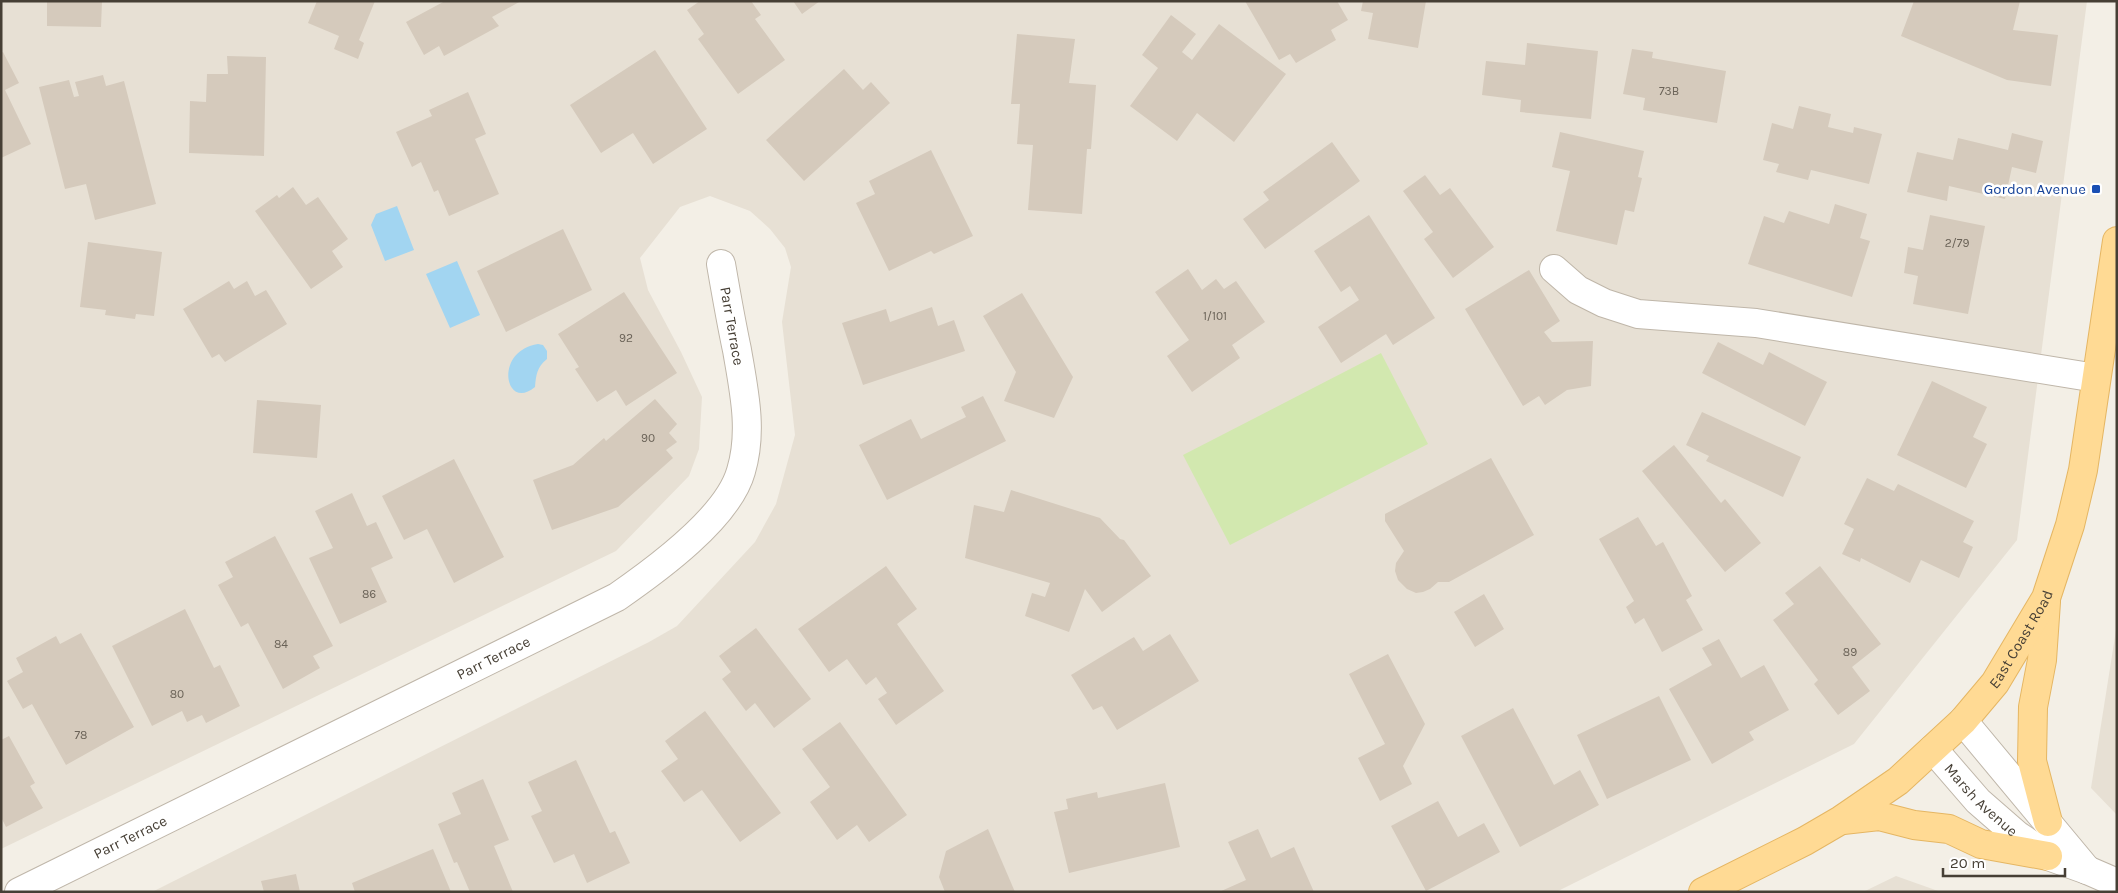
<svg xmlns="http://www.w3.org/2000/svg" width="2118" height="893" font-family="Karla,sans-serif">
  <rect width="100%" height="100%" fill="#f3efe6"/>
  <path fill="#e7e0d4" d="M 1,1 L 2087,1 L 2017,540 L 1854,744 L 1556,892 L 152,892 L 649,642 L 677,626 L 755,542 L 776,504 L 795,435 L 782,322 L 791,267 L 785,248 L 770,229 L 750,211 L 710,196 L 680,207 L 640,258 L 648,290 L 681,352 L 702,397 L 699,449 L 689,476 L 616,551 L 1,849 Z
    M 2117,624 L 2117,815 L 2091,788 Z
    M 1896,876 L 1941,892 L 1863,892 Z"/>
  <path fill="#d2e8af" d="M 1381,353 L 1428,444 L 1230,545 L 1183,455 Z"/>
  <path fill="#a2d5f1" d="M 397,206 L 414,250 L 385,261 L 371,225 L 376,214 Z
    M 457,261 L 480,315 L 450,328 L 426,274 Z
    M 538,344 L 543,345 L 547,351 L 547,359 C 537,367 536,375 535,387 C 505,412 493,351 538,344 Z"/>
  <path fill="#d5cabc" d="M 47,1 L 102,1 L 101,27 L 47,26 Z
    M 317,1 L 375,1 L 359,40 L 364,43 L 358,59 L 334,49 L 339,36 L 308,23 Z
    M 445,1 L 521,1 L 492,17 L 499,26 L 444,56 L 439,46 L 424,55 L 406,22 Z
    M 700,1 L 751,1 L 761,15 L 755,19 L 785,60 L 738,94 L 698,39 L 704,34 L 687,10 Z
    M 793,1 L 820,1 L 802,14 Z
    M 1245,1 L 1337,1 L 1348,20 L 1331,30 L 1336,40 L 1296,63 L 1290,54 L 1279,60 Z
    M 1363,1 L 1426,1 L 1418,48 L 1368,39 L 1373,13 L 1361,11 Z
    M 1914,1 L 2020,1 L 2013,30 L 2058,35 L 2051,86 L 2007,80 L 1901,36 Z
    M 1171,15 L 1196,34 L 1182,52 L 1192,60 L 1219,24 L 1286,74 L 1234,142 L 1197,113 L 1177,141 L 1130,106 L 1158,68 L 1142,55 Z
    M 1017,34 L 1075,39 L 1069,83 L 1096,85 L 1091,149 L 1087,149 L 1082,214 L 1028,210 L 1033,145 L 1017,144 L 1020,104 L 1011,104 Z
    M 1527,43 L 1598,51 L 1591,119 L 1520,112 L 1521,100 L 1482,95 L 1486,61 L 1525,65 Z
    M 1632,49 L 1653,52 L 1652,58 L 1726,71 L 1717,123 L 1643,110 L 1645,98 L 1623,94 Z
    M 655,50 L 707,129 L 653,164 L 633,133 L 601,153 L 570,105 Z
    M 3,52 L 19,83 L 5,90 L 31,144 L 1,158 L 1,53 Z
    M 227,56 L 266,57 L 264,156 L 189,153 L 190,101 L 206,102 L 207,74 L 228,74 Z
    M 844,69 L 863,90 L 871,82 L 890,103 L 804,181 L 766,140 Z
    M 103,75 L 106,86 L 124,81 L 156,204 L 95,220 L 86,184 L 65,189 L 39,87 L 69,80 L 74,97 L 79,96 L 75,82 Z
    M 468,92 L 486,134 L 475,139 L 499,194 L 449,216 L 438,190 L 434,192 L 421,162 L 412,167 L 396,132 L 432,116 L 429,110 Z
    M 1799,106 L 1831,114 L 1828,127 L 1853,133 L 1854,127 L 1882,134 L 1869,184 L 1811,170 L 1808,180 L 1776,172 L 1779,164 L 1763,160 L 1772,123 L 1793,129 Z
    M 1560,132 L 1644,151 L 1638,177 L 1642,178 L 1634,212 L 1625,210 L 1617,245 L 1556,231 L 1570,171 L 1552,167 Z
    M 2012,133 L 2043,141 L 2036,173 L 2012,167 L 2005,199 L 1949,186 L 1947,201 L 1907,192 L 1917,152 L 1953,160 L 1958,138 L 2008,150 Z
    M 1332,142 L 1360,181 L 1265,249 L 1243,219 L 1269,200 L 1263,192 Z
    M 931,150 L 973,236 L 934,254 L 931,251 L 889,271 L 856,203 L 875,194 L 869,181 Z
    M 1425,175 L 1440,195 L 1450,188 L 1494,247 L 1453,278 L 1424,239 L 1433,232 L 1403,191 Z
    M 293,187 L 306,205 L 318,197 L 348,239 L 332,251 L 343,267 L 311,289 L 255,211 L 277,195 L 279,198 Z
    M 1835,204 L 1867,214 L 1860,238 L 1870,241 L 1852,297 L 1748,264 L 1764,216 L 1784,223 L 1789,211 L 1829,224 Z
    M 1369,215 L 1435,318 L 1393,345 L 1386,334 L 1341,363 L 1318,327 L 1359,300 L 1350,286 L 1341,292 L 1314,251 Z
    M 1930,215 L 1985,226 L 1968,314 L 1913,304 L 1918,276 L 1904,273 L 1908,247 L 1923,250 Z
    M 563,229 L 592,290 L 506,332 L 477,271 Z
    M 88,242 L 162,252 L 154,316 L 136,314 L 135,319 L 105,315 L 106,310 L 80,307 Z
    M 1188,269 L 1202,290 L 1216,279 L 1224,289 L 1236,281 L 1265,322 L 1232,345 L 1240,358 L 1192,392 L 1167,356 L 1189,340 L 1155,292 Z
    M 1529,270 L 1560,321 L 1544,332 L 1552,342 L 1593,341 L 1591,386 L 1567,390 L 1545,405 L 1539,396 L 1523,406 L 1465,309 Z
    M 229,281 L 234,289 L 247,281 L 255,296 L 266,290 L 287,324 L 225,362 L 219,354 L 212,358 L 183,309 Z
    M 624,292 L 677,373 L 626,406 L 616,390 L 597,402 L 575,369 L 579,367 L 558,334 Z
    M 1022,293 L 1073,377 L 1054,418 L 1004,401 L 1016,372 L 983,316 Z
    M 932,307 L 938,326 L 954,320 L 965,351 L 863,385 L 842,323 L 886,309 L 890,322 Z
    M 1718,342 L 1763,365 L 1769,352 L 1827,382 L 1805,426 L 1702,373 Z
    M 1932,381 L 1987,407 L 1973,437 L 1987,444 L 1966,488 L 1897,455 Z
    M 983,396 L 1006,441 L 887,500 L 859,445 L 911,419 L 921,439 L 966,417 L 961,407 Z
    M 655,399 L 677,424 L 669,433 L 677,442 L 666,450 L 673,458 L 618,507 L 552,530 L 533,480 L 573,465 L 604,438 L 606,441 Z
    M 257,400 L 321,405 L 317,458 L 253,453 Z
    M 1702,412 L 1801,457 L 1783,497 L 1706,461 L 1709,456 L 1686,445 Z
    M 1674,445 L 1721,503 L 1725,499 L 1761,543 L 1725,572 L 1642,471 Z
    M 1491,458 L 1534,535 L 1449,582 L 1438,582 L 1430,589 L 1423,592 L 1416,593 L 1407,589 L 1398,580 L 1395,571 L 1396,563 L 1404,551 L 1385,521 L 1385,514 Z
    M 454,459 L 504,557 L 454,583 L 427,529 L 404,540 L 382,496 Z
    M 1867,478 L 1894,491 L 1898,484 L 1974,521 L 1963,542 L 1973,547 L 1959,578 L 1921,560 L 1910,583 L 1861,558 L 1860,562 L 1842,554 L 1854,529 L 1844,524 Z
    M 1011,490 L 1100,518 L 1120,539 L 1124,540 L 1151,576 L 1102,612 L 1085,589 L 1069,632 L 1025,616 L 1032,593 L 1045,597 L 1050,583 L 965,558 L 974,505 L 1004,512 Z
    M 352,493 L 367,526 L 376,522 L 393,558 L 371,568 L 387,602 L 340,624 L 309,558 L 333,548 L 315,511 Z
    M 1638,517 L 1656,546 L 1663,542 L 1692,596 L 1686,600 L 1703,630 L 1662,652 L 1644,618 L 1635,624 L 1626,607 L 1634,601 L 1599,539 Z
    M 275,536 L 333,646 L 313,656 L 320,668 L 283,689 L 248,623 L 241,627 L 218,585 L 233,577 L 225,562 Z
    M 886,566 L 917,609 L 897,624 L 944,691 L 896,725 L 878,699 L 887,693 L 876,677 L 866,685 L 847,659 L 829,672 L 798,629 Z
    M 1820,566 L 1881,644 L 1852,667 L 1870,691 L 1838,715 L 1814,684 L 1818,680 L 1773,620 L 1794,604 L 1785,593 Z
    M 1484,594 L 1504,629 L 1475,647 L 1454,612 Z
    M 185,609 L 214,668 L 220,665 L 240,706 L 206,723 L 202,715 L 187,722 L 182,711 L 152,726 L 112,646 Z
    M 756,628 L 811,699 L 774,728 L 755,703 L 746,711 L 722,679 L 731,672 L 719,656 Z
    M 81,633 L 134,727 L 66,765 L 32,704 L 23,709 L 7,681 L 23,672 L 16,658 L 56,636 L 60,644 Z
    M 1170,634 L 1199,681 L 1117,730 L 1102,706 L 1093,710 L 1071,675 L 1134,637 L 1143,651 Z
    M 1719,639 L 1741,678 L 1764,665 L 1789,710 L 1749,732 L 1754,740 L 1712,764 L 1669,689 L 1712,665 L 1702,648 Z
    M 1388,654 L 1425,724 L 1403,766 L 1412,784 L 1380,801 L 1358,758 L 1385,744 L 1349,674 Z
    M 1659,696 L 1691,760 L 1607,799 L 1577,735 Z
    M 1513,708 L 1554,785 L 1580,770 L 1599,805 L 1520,847 L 1461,736 Z
    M 705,711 L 781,813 L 740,842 L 702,790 L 684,802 L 661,771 L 678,759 L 665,741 Z
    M 840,722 L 907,815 L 869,842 L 857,825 L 837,840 L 810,802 L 830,787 L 802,749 Z
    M 9,736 L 35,783 L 30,786 L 43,808 L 6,827 L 1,817 L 1,740 Z
    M 576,760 L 610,833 L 615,831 L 630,863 L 587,883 L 574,854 L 554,863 L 531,816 L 542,811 L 528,782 Z
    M 483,779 L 509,840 L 494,846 L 513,892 L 470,892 L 457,862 L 454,863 L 438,824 L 461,814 L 452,793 Z
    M 1165,783 L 1180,847 L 1069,873 L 1054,812 L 1068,809 L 1066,799 L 1097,792 L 1098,798 Z
    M 1438,801 L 1458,837 L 1484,823 L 1500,852 L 1426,891 L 1391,826 Z
    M 988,829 L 1015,892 L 945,892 L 939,877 L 946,851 Z
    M 1258,829 L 1271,858 L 1294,847 L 1314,892 L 1219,892 L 1246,880 L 1228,842 Z
    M 433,849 L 451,892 L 355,892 L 352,883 Z
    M 296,874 L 300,892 L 264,892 L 261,881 Z"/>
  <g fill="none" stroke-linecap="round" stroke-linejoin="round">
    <g stroke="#bfb6a9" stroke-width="30">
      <g id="minor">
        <path d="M 1554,269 L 1578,290 L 1604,303 L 1638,314 L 1756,323 L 2096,378"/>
        <path d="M 1963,721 L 2087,870"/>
        <path id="s1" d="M 1933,749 L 1978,801 L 2017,835 L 2048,856 L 2087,870 L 2117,883"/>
        <path id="s2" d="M 19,892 L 617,597 C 656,570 728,518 741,471 C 753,431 744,391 737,350 C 731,322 726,293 721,264"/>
      </g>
    </g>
    <g stroke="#e5b663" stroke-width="30">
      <g id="major">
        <path d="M 2046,602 L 2042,660 L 2033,707 L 2032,761 L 2048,822"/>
        <path d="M 1843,820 L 1879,816 L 1914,825 L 1949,829 L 1981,844 L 2048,856"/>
        <path id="s3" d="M 1703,892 L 1805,841 L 1841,820 L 1898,781 L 1963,721 L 1995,683 L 2046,598 L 2070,525 L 2083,470 L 2117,241"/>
      </g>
    </g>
    <use href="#minor" stroke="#fff" stroke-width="28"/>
    <use href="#major" stroke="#ffda94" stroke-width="28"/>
  </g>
  <rect fill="#1a4fb4" stroke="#fff" stroke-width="2" x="2091" y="184" width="10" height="10" rx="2.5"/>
  <g text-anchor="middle" stroke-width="5" stroke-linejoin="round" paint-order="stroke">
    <g font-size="12" fill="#6a6257">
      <text x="1669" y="95">73B</text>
      <text x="1957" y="247">2/79</text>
      <text x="1215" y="320">1/101</text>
      <text x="626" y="342">92</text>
      <text x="648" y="442">90</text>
      <text x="369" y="598">86</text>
      <text x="281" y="648">84</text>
      <text x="1850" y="656">89</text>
      <text x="177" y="698">80</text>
      <text x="81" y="739">78</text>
    </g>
    <g font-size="15" fill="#164399" stroke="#fff" text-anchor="end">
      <text x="2086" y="194">Gordon Avenue</text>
    </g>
    <g font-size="15" fill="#463f35" stroke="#fff">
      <text transform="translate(732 326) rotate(80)" y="5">Parr Terrace</text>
      <text dy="5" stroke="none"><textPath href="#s3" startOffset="414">East Coast Road</textPath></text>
      <text dy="5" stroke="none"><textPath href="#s2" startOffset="529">Parr Terrace</textPath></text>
      <text dy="5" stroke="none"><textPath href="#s1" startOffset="70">Marsh Avenue</textPath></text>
      <text dy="5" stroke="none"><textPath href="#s2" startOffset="124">Parr Terrace</textPath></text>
    </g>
  </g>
  <rect width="2118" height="893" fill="none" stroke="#463f35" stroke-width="5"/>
  <path d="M1943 868v8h122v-8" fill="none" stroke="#463f35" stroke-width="2.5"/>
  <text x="1950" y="868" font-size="15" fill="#463f35" stroke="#ffffff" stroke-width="4" paint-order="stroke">20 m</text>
</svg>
